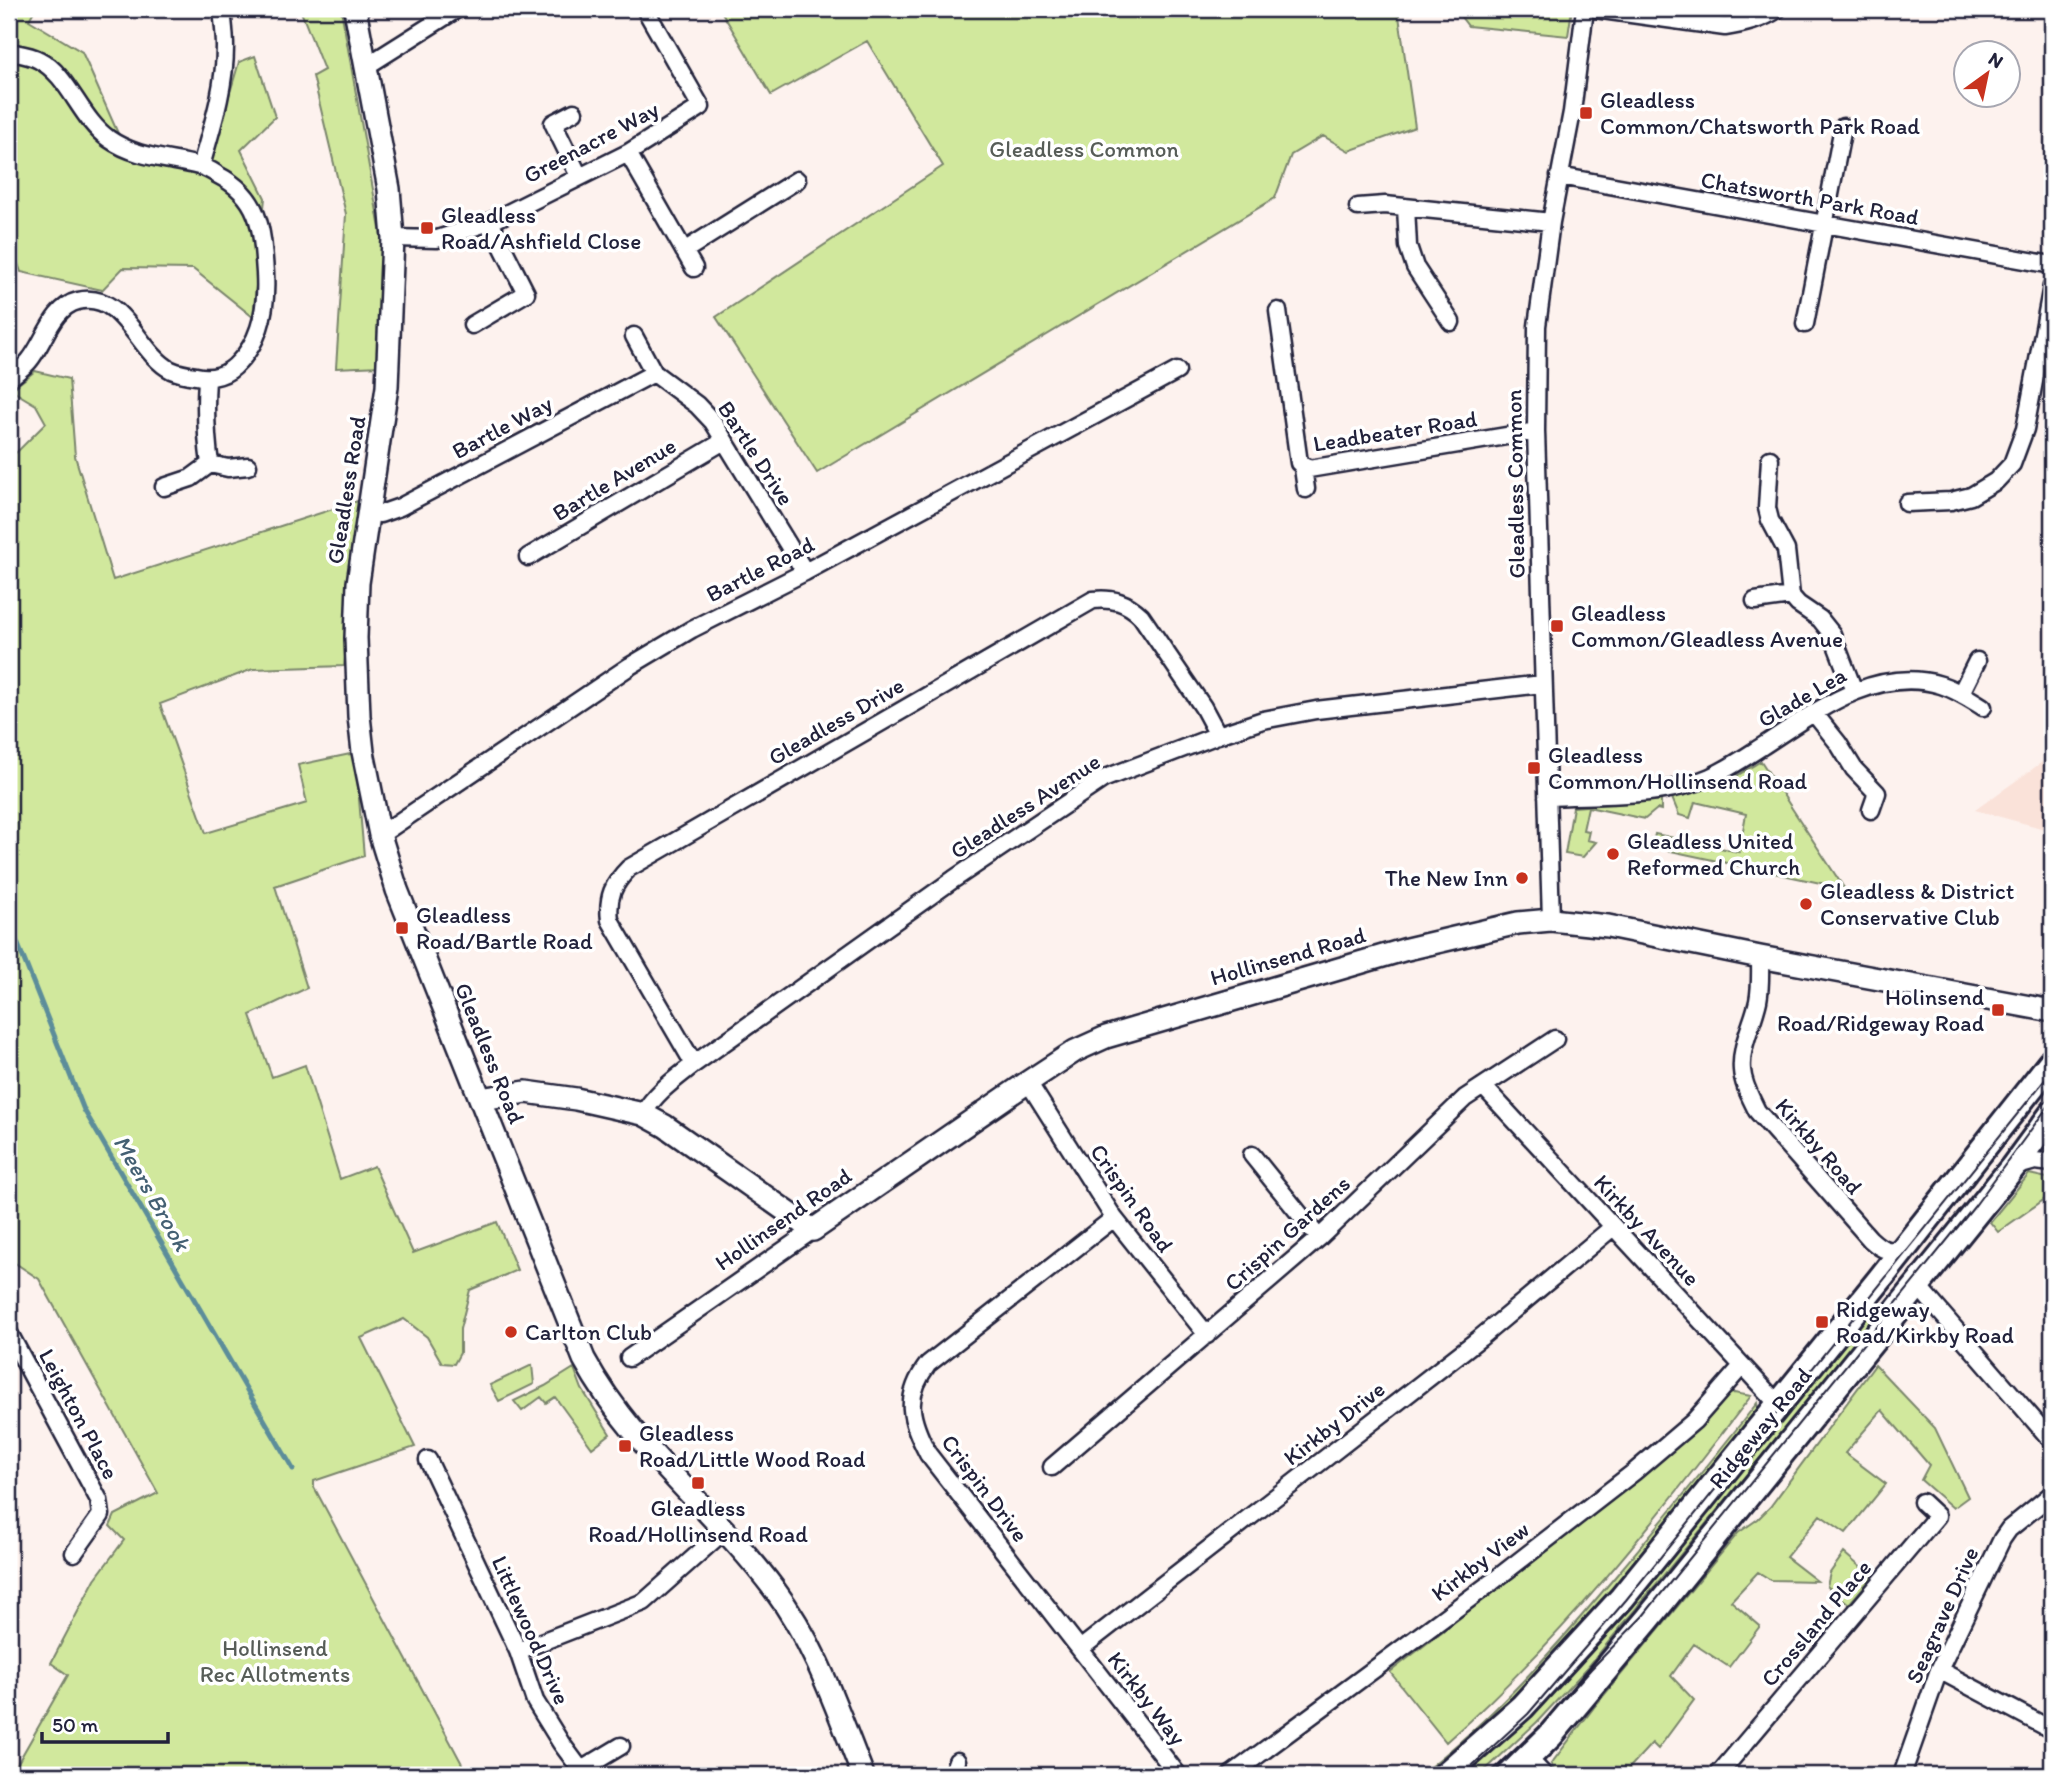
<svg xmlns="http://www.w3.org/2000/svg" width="2061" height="1784" font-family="Itim,sans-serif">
  <rect width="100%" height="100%" fill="#fdf2ee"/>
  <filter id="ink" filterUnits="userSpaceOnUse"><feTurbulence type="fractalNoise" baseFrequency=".0143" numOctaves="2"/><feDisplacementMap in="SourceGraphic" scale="14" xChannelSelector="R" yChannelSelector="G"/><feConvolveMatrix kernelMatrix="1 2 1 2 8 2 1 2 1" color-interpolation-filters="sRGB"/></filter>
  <g filter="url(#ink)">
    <path fill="#fae2d9" d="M 2052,755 L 2052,831 L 1975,810 Z"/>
    <path fill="#d1e89d" stroke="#7a856c" stroke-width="2" d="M 9,9 L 35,9 L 29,20 L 82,52 L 120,138 L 208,167 L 239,62 L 255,56 L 275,117 L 241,150 L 265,198 L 253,317 L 193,269 L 123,268 L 102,290 L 21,272 L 9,239 Z
      M 300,9 L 341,9 L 388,274 L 381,366 L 336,368 L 346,214 L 313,76 L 324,70 Z
      M 720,9 L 1398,9 L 1415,127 L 1349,151 L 1323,136 L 1291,155 L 1275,198 L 817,473 L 716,317 L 943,166 L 867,41 L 771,95 Z
      M 1455,9 L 1572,9 L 1568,36 L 1468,26 Z
      M 35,371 L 69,379 L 75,456 L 113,580 L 364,499 L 344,666 L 253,669 L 160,704 L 206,833 L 307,803 L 298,765 L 355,753 L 364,856 L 275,886 L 307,988 L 250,1015 L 272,1077 L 305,1065 L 340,1179 L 374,1166 L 413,1253 L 497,1222 L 517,1270 L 470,1290 L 460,1329 L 460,1353 L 454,1364 L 442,1363 L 427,1337 L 404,1319 L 361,1338 L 415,1447 L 314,1481 L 314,1487 L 468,1775 L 9,1775 L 9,1764 L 16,1766 L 68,1675 L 51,1663 L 95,1579 L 124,1540 L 110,1526 L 115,1515 L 158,1493 L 39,1279 L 9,1259 L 9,456 L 17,452 L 46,423 L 36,405 L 11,390 Z
      M 1761,761 L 1844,888 L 1652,847 L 1655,834 L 1739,852 L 1746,814 L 1695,802 L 1690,818 L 1679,815 L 1672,798 L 1725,783 Z
      M 1661,800 L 1661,810 L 1657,809 L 1645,819 L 1588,807 L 1583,830 L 1589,831 L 1587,840 L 1596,842 L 1583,857 L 1565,854 L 1573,807 Z
      M 2029,1174 L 2052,1179 L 2052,1194 L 1998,1232 L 1990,1222 Z
      M 1866,1315 L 1873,1321 L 1588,1667 L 1537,1722 L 1481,1774 L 1467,1775 L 1532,1715 L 1581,1661 Z
      M 532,1365 L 534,1384 L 499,1401 L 490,1385 Z
      M 1875,1365 L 1935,1428 L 1968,1497 L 1953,1508 L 1921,1480 L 1929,1465 L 1882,1410 L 1845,1453 L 1886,1484 L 1846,1533 L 1820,1515 L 1786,1557 L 1817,1581 L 1771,1580 L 1758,1572 L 1731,1601 L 1760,1626 L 1729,1667 L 1694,1644 L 1671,1676 L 1694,1700 L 1658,1749 L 1652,1743 L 1623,1775 L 1556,1775 L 1551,1764 L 1595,1706 L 1738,1533 L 1758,1519 L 1770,1507 Z
      M 574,1368 L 582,1389 L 610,1434 L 592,1448 L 555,1397 L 546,1403 L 541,1397 L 522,1411 L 514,1401 L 545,1386 Z
      M 1734,1393 L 1751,1396 C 1658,1517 1562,1640 1446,1742 L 1390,1672 L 1474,1607 L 1697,1428 L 1725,1395 Z
      M 1757,1403 L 1758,1411 L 1641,1561 L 1538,1679 L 1457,1754 L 1427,1775 L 1420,1775 C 1494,1718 1555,1648 1615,1577 C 1663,1520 1711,1462 1757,1403 Z
      M 1844,1553 L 1872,1577 L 1849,1604 L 1827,1586 L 1830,1573 Z"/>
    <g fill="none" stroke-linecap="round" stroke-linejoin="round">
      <path stroke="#5c8d9a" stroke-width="5" d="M 9,922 L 84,1110 L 293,1469"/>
      <g stroke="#22223b" stroke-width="21">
        <path id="minor" d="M 1595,9 L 1725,27 C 1745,24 1761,20 1778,9
          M 9,52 C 19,54 30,55 39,60 C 69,75 80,119 109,139 C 136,158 168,158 199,166 C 206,167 212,171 218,175 C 261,197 262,230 265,273 C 267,306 262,338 239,362 C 228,375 212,380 196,376 C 188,375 178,373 171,370 C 138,353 123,290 78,301 C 52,307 44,344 29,361 C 23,368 15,373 9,379
          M 365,67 L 457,9
          M 574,112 L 553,123 L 579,176
          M 628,153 L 694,268
          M 201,166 C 212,127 225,88 225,47 C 225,34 223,21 222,9
          M 1559,176 L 2052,265
          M 1358,207 L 1385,205 L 1551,222
          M 1406,207 L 1408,246 L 1415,267 L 1451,322
          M 393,238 L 437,239 L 490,222 L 628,153 L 701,107 L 645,9
          M 684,251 L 797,180
          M 1278,311 L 1299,463 L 1309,469 L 1536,431
          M 1805,324 L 1843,127
          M 472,325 L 526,293 L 490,222
          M 634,336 L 654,373 L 697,405 L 713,422 L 805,572
          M 207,379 C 205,408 206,435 210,464
          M 1770,459 L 1767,508 L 1770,520 L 1786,550 L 1791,596 L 1798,604 L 1820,619 L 1832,634 L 1854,691
          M 1303,468 L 1306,489
          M 164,487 L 191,478 L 210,464 L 228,468 L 248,466
          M 1907,503 L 1951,501 L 1971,496 L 1996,481 L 2012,464 L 2025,429 L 2052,286
          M 368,513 L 380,514 L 400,507 L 654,373
          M 528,557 L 724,441
          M 1755,601 L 1791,596
          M 1961,693 L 1977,661
          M 1814,713 L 1838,743 L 1854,769 L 1877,793 L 1871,810
          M 1547,797 C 1598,794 1663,798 1710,777 C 1728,769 1744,758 1761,747 C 1814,713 1874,665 1941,685 C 1957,690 1970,699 1983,707
          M 380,835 L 630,666 L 692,629 L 805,572 L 1177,371
          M 1551,920 L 1536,431 L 1537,326 L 1551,222 L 1572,112 L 1585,9
          M 1760,957 C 1760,972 1761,986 1758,1001 C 1753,1024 1740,1046 1742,1070 C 1743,1085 1751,1098 1757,1111 L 1870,1239 C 1883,1251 1889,1253 1905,1247
          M 694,1064 L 610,920 C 607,897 613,884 629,868 L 1093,600 C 1113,598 1127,602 1141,616 L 1203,707 L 1218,735
          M 1028,1082 L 1114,1218 L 1207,1335
          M 1483,1086 L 1778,1404
          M 643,1114 C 656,1092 674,1080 694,1064 L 954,879 L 1103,779 L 1218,735 L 1263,720 L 1316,710 L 1542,684
          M 1252,1155 L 1319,1238
          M 2014,1167 L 2035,1161 L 2052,1163
          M 1114,1218 L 928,1364 C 903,1397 910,1419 928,1454 L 1178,1775
          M 1918,1286 L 2052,1441
          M 9,1333 L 99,1500 L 101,1515 L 74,1553
          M 629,1358 L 813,1230
          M 428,1460 L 518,1651 L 535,1701 L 561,1743 L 581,1770 L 621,1746
          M 1052,1467 L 1319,1238 L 1465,1098 L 1555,1039
          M 1080,1649 L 1480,1338 L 1613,1227
          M 518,1651 L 644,1602 L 725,1530
          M 1939,1670 L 2052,1730
          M 1528,1758 L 1544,1775
          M 952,1775 L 957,1761
          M 1231,1775 L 1492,1582 L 1634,1472 L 1694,1421 L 1742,1366
          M 1718,1775 L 1937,1516 L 1922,1502
          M 1902,1775 L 1939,1670 L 2002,1539 L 2009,1529 L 2052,1494"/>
      </g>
      <g stroke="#22223b" stroke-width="26">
        <path id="secondary" d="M 355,9 L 389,189 L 393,238 L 387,387 L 358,583 L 356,638 L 359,716 L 363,752 L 380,835 L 397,890 L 584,1359 C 632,1448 714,1509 774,1589 C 816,1645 837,1710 863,1775
          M 481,1099 L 526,1092 L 576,1099 L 643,1114 L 665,1126 L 813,1230 L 1028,1082 L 1075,1051 L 1106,1037 L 1407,949 L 1518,923 L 1551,920 L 1608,926 L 1760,957 L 2052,1011"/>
      </g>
      <g stroke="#22223b" stroke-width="30">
        <path id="trunk" d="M 1445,1775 L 1522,1707 L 1622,1598 L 1880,1279 L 2052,1061
          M 1510,1775 L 1550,1736 L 1648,1619 L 2013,1167 L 2052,1114"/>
      </g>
      <use href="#minor" stroke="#fff" stroke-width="16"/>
      <use href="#secondary" stroke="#fff" stroke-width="21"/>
      <use href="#trunk" stroke="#fff" stroke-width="24"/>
      <path stroke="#22223b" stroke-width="2" d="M 1462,1775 L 1528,1714 L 1626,1600 L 2052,1071
        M 1488,1775 L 1541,1725 L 1591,1669 L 1643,1616 L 1974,1207 L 2052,1101"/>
    </g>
  </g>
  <g fill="#c8321e" stroke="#fff" stroke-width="2.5">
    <rect x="1579" y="106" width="14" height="14" rx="3.5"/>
    <rect x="420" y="221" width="14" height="14" rx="3.5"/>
    <rect x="1550" y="619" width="14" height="14" rx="3.5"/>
    <rect x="1527" y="761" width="14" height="14" rx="3.5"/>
    <circle cx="1613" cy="854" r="7"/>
    <circle cx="1522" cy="878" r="7"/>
    <circle cx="1806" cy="904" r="7"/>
    <rect x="395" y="921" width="14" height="14" rx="3.5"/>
    <rect x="1991" y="1003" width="14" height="14" rx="3.5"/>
    <rect x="1815" y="1315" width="14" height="14" rx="3.5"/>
    <circle cx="511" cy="1332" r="7"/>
    <rect x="618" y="1439" width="14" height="14" rx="3.5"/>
    <rect x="691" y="1476" width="14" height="14" rx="3.5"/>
  </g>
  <g text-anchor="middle" stroke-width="7" stroke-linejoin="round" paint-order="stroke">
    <g font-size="23" fill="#22223b" stroke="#fff" text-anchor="start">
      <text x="1600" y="108">Gleadless<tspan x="1600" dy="26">Common/Chatsworth Park Road</tspan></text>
      <text x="441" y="223">Gleadless<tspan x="441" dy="26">Road/Ashfield Close</tspan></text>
      <text x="1571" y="621">Gleadless<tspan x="1571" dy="26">Common/Gleadless Avenue</tspan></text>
      <text x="1548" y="763">Gleadless<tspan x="1548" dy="26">Common/Hollinsend Road</tspan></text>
      <text x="1627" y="849">Gleadless United<tspan x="1627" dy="26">Reformed Church</tspan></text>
      <text x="1508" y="886" text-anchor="end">The New Inn</text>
      <text x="1820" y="899">Gleadless &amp; District<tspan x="1820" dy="26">Conservative Club</tspan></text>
      <text x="416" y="923">Gleadless<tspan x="416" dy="26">Road/Bartle Road</tspan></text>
      <text x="1984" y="1005" text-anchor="end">Holinsend<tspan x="1984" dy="26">Road/Ridgeway Road</tspan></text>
      <text x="1836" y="1317">Ridgeway<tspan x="1836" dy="26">Road/Kirkby Road</tspan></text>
      <text x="525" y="1340">Carlton Club</text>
      <text x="639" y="1441">Gleadless<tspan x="639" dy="26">Road/Little Wood Road</tspan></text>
      <text x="698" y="1516" text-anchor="middle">Gleadless<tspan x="698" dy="26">Road/Hollinsend Road</tspan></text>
    </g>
    <g font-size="23" fill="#22223b" stroke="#fff">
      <text transform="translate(591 142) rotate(-28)" y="8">Greenacre Way</text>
      <text transform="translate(1810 198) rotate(10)" y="8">Chatsworth Park Road</text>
      <text transform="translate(502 427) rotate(-28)" y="8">Bartle Way</text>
      <text transform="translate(1395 431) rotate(-9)" y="8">Leadbeater Road</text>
      <text transform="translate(756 453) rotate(57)" y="8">Bartle Drive</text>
      <text transform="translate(614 479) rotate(-31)" y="8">Bartle Avenue</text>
      <text transform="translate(1515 484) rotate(-91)" y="8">Gleadless Common</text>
      <text transform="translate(346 490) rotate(-81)" y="8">Gleadless Road</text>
      <text transform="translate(760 569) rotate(-27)" y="8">Bartle Road</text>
      <text transform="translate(1802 697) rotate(-30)" y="8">Glade Lea</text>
      <text transform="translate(836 721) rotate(-30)" y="8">Gleadless Drive</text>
      <text transform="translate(1025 806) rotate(-33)" y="8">Gleadless Avenue</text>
      <text transform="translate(1288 956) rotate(-16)" y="8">Hollinsend Road</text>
      <text transform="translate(490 1053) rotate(68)" y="8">Gleadless Road</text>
      <text transform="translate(1819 1146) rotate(49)" y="8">Kirkby Road</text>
      <text transform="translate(1132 1198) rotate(55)" y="8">Crispin Road</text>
      <text transform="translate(783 1219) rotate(-35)" y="8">Hollinsend Road</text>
      <text transform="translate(1647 1230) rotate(47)" y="8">Kirkby Avenue</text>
      <text transform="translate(1287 1233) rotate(-42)" y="8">Crispin Gardens</text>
      <text transform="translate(79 1414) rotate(62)" y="8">Leighton Place</text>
      <text transform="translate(1334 1423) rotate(-38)" y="8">Kirkby Drive</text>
      <text transform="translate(1760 1428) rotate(-51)" y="8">Ridgeway Road</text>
      <text transform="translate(985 1488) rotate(53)" y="8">Crispin Drive</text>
      <text transform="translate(1480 1561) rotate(-37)" y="8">Kirkby View</text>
      <text transform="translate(1942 1615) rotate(-66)" y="8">Seagrave Drive</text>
      <text transform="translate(1816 1623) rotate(-50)" y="8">Crossland Place</text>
      <text transform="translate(531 1630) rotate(66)" y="8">Littlewood Drive</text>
      <text transform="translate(1147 1698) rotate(52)" y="8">Kirkby Way</text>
    </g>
    <g font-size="23" fill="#575d58" stroke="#fff">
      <text x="1084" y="157">Gleadless Common</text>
      <text x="275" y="1656">Hollinsend<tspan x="275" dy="26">Rec Allotments</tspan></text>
    </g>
    <g font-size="24" font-style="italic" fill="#446073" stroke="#fff">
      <text transform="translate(152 1193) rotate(60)" y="8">Meers Brook</text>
    </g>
  </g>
  <rect width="2061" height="1784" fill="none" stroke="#fff" stroke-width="35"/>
  <rect x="18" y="18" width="2026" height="1749" fill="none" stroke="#22223b" stroke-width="2.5" filter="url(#ink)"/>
  <g transform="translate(1987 74) rotate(33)"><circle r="33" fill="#ffffff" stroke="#a7a7b1" stroke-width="2"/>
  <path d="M0-5L12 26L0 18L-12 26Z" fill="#c8321e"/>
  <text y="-10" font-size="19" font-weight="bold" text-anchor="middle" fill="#22223b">N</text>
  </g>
  <path d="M42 1732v10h126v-10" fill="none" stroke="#22223b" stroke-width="3.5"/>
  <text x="52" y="1732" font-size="21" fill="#22223b" stroke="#ffffff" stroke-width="5" paint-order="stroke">50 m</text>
</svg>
